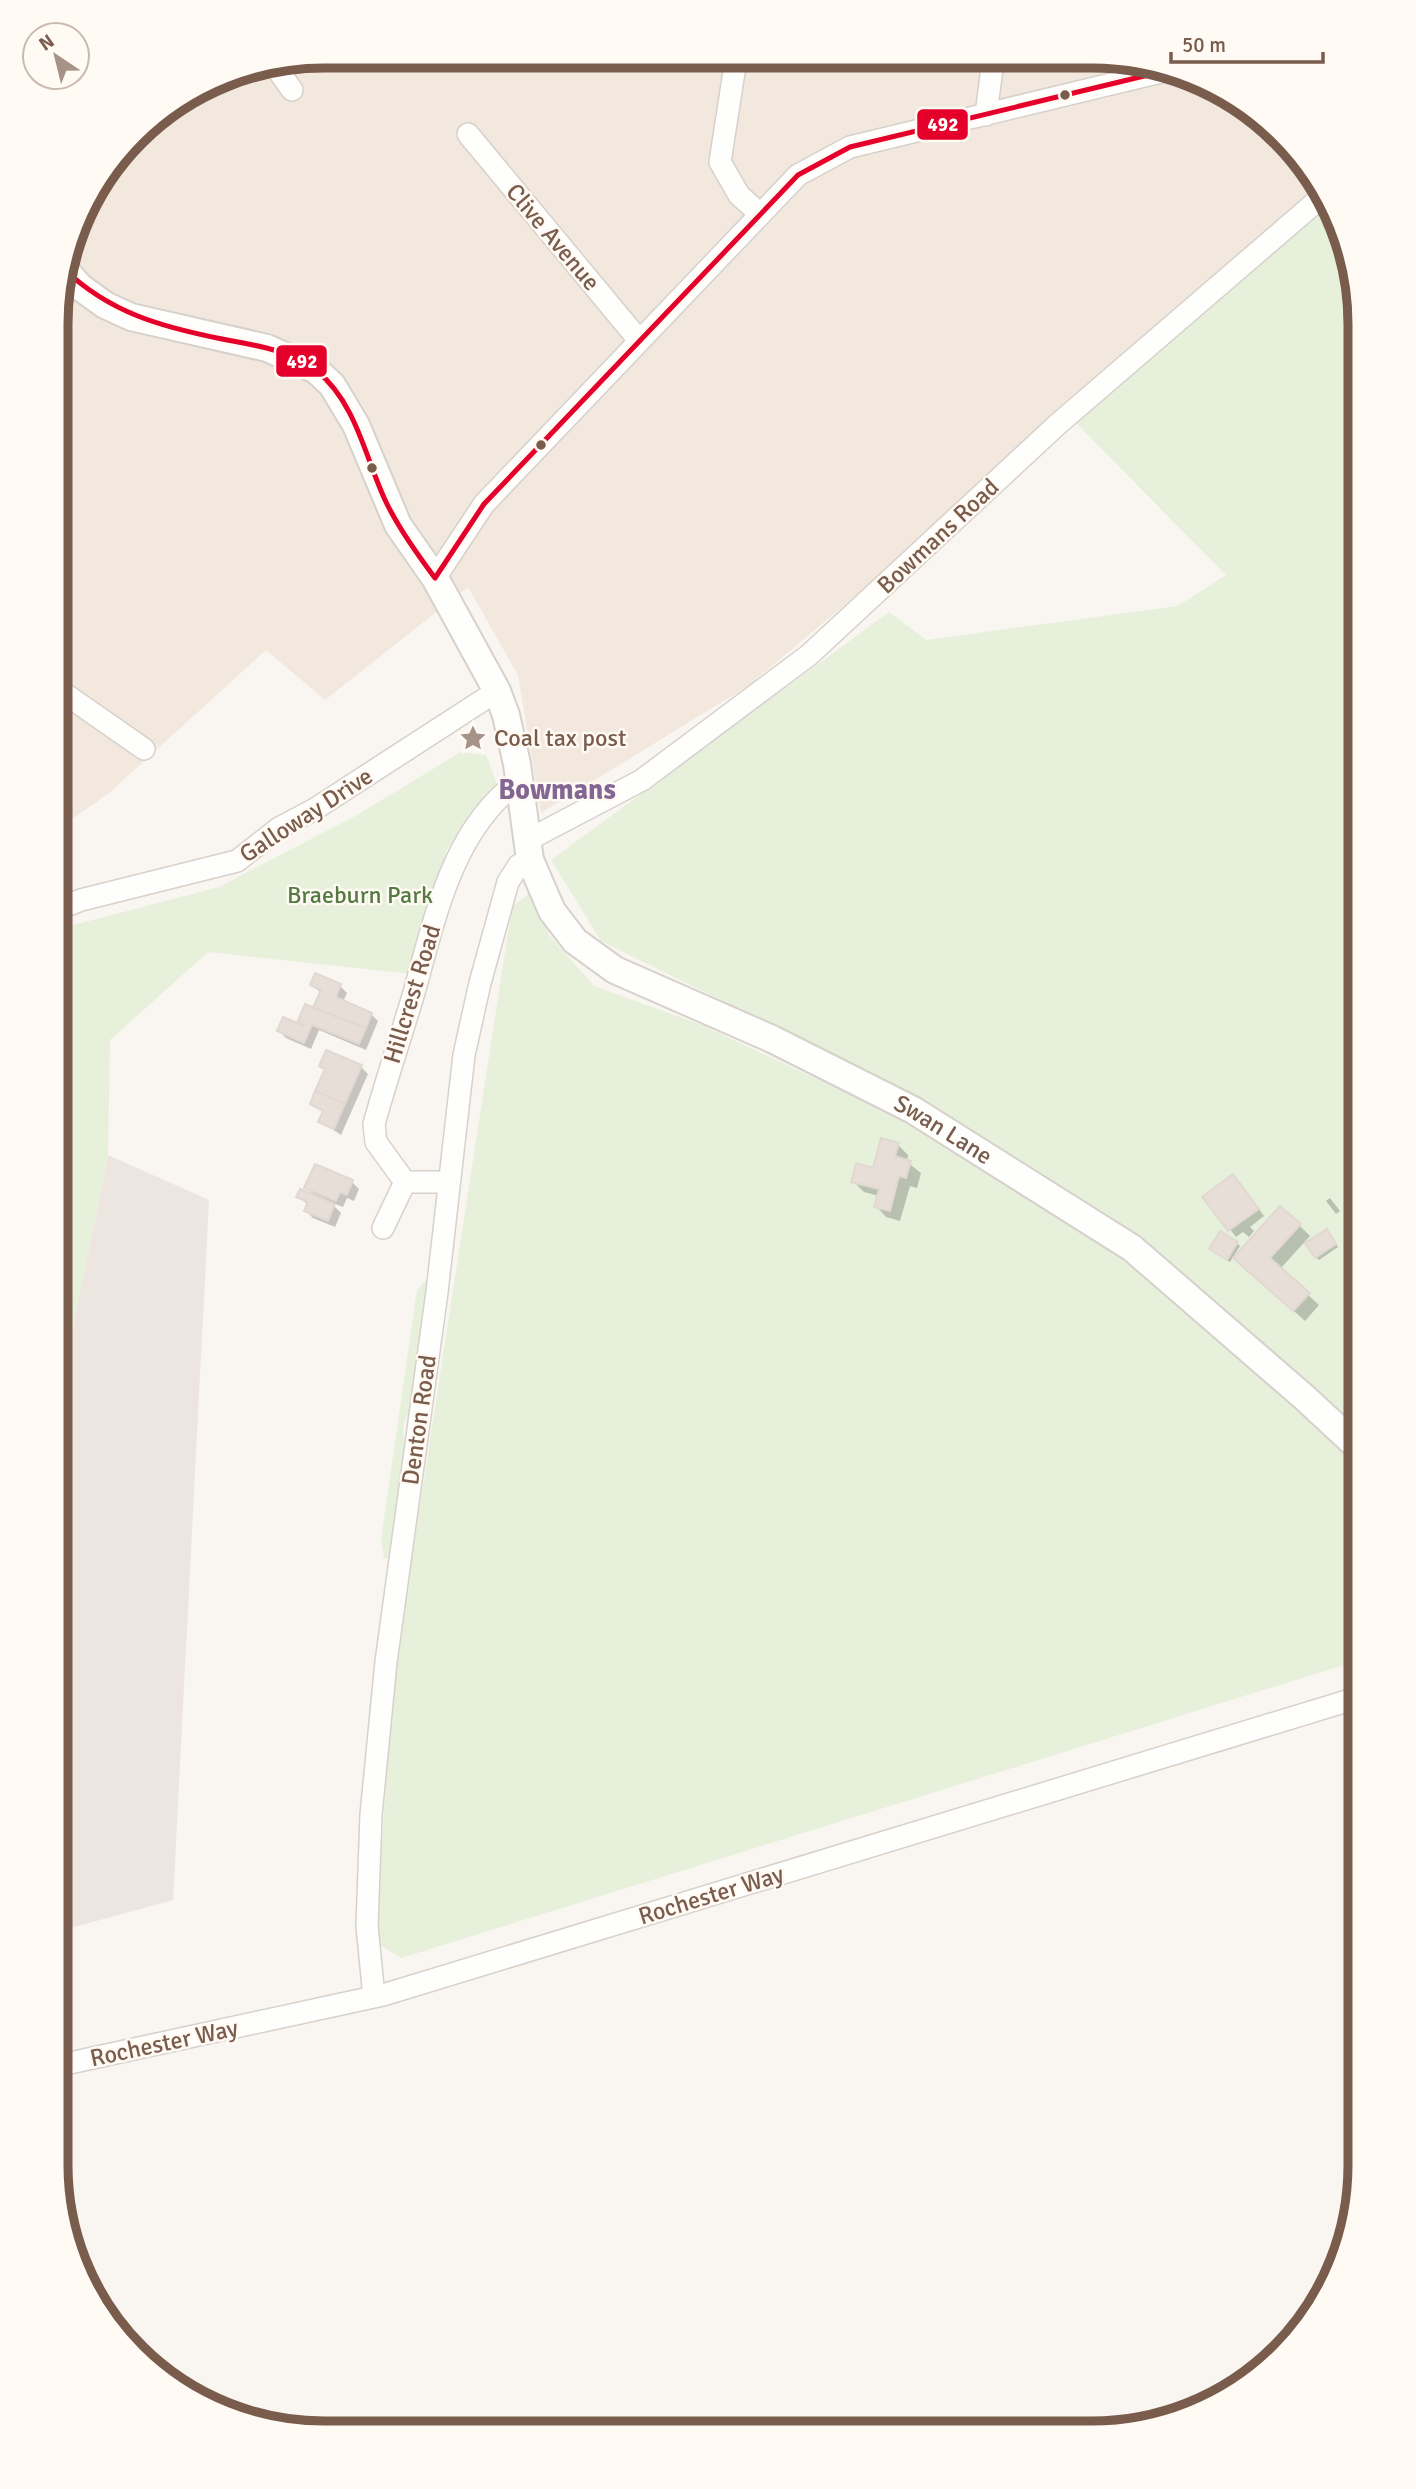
<svg xmlns="http://www.w3.org/2000/svg" width="1416" height="2489" font-family="Signika,sans-serif">
  <rect width="100%" height="100%" fill="#f9f5f0"/>
  <path fill="#f2e8de" d="M 324,56 L 1144,61 L 1210,83 L 1268,122 L 1315,175 L 1340,226 L 1312,212 L 748,686 L 541,813 L 518,675 L 468,587 L 325,700 L 266,650 L 109,793 L 58,829 L 58,290 L 84,205 L 147,123 L 222,76 Z"/>
  <path fill="#ede5e0" d="M 108,1155 L 209,1200 L 173,1900 L 56,1932 L 57,1407 Z"/>
  <path fill="#e7f0db" d="M 1313,212 L 1340,226 L 1346,238 L 1360,324 L 1360,1660 L 401,1958 L 375,1942 L 394,1674 L 512,907 L 530,893 L 549,935 L 594,986 L 702,1025 L 897,1117 L 1118,1251 L 1134,1234 L 1105,1213 L 832,1055 L 601,941 L 551,860 L 889,612 L 926,640 L 1178,606 L 1226,575 L 1068,415 Z
    M 461,752 L 486,755 L 497,784 L 447,849 L 412,974 L 208,952 L 110,1040 L 108,1155 L 57,1407 L 57,936 L 70,926 L 219,887 L 357,815 Z
    M 425,1281 L 429,1282 L 415,1394 L 403,1426 L 406,1464 L 390,1558 L 384,1558 L 381,1539 L 417,1290 Z"/>
  <path fill="#0003" d="M 316,976 L 340,986 L 347,993 L 343,1002 L 371,1014 L 378,1021 L 366,1050 L 319,1030 L 311,1049 L 286,1038 L 279,1031 L 284,1019 L 310,1030 L 300,1020 L 314,1010 L 321,993 L 312,985 Z
    M 327,1052 L 361,1067 L 368,1074 L 341,1135 L 320,1121 L 324,1113 L 312,1103 L 326,1071 L 321,1066 Z
    M 898,1145 L 908,1155 L 907,1162 L 921,1173 L 917,1188 L 910,1186 L 900,1221 L 886,1217 L 876,1206 L 879,1196 L 864,1192 L 853,1181 L 874,1170 Z
    M 352,1182 L 359,1189 L 354,1201 L 347,1198 L 343,1207 L 330,1202 L 341,1213 L 335,1227 L 313,1218 L 306,1211 L 308,1205 L 299,1197 L 317,1198 L 306,1187 Z
    M 1239,1183 L 1264,1216 L 1250,1227 L 1254,1231 L 1249,1237 L 1243,1232 L 1236,1237 L 1205,1197 Z
    M 1330,1198 L 1340,1211 L 1336,1214 L 1326,1201 Z
    M 1299,1225 L 1310,1236 L 1280,1269 L 1319,1305 L 1305,1321 L 1246,1268 Z
    M 1330,1234 L 1338,1247 L 1319,1260 L 1316,1257 Z
    M 1237,1243 L 1240,1246 L 1230,1262 L 1214,1252 Z"/>
  <path fill="#e6ded7" stroke="#e2d8d2" stroke-width="2" d="M 315,973 L 341,984 L 336,997 L 372,1013 L 366,1028 L 313,1008 L 321,990 L 310,985 Z
    M 305,1004 L 366,1028 L 359,1044 L 312,1025 L 304,1043 L 277,1031 L 283,1017 L 305,1026 L 298,1021 Z
    M 326,1050 L 362,1065 L 345,1104 L 315,1091 L 325,1069 L 319,1066 Z
    M 315,1091 L 345,1104 L 334,1129 L 318,1122 L 323,1111 L 310,1104 Z
    M 881,1138 L 899,1143 L 895,1156 L 911,1161 L 906,1178 L 899,1176 L 890,1211 L 874,1207 L 879,1189 L 851,1182 L 856,1163 L 873,1168 Z
    M 315,1164 L 353,1180 L 347,1195 L 340,1192 L 336,1201 L 304,1188 Z
    M 1233,1174 L 1259,1209 L 1228,1231 L 1202,1197 Z
    M 300,1189 L 335,1204 L 328,1221 L 304,1211 L 308,1202 L 296,1197 Z
    M 1280,1206 L 1301,1224 L 1270,1258 L 1310,1293 L 1293,1311 L 1233,1258 Z
    M 1327,1229 L 1336,1244 L 1315,1258 L 1305,1243 Z
    M 1220,1231 L 1238,1242 L 1227,1260 L 1209,1249 Z"/>
  <g fill="none" stroke-linecap="round" stroke-linejoin="round">
    <g stroke="#d7d1cb" stroke-width="24">
      <path id="minor" d="M 736,59 L 720,162 L 739,195 L 760,214
        M 275,66 L 292,90
        M 986,115 L 993,60
        M 468,134 L 638,339
        M 435,578 L 484,504 L 798,175 L 850,147 L 1169,70
        M 58,689 L 144,749
        M 526,841 L 642,780 L 809,655 L 1058,424 L 1324,195
        M 58,909 L 81,900 L 237,861 L 279,828 L 315,809 L 497,691
        M 405,1182 L 376,1142 L 374,1124 C 386,1081 400,1039 413,996 C 435,919 451,830 520,780
        M 405,1182 L 447,1182
        M 383,1228 L 405,1182
        M 374,1997 L 367,1926 L 371,1815 L 386,1662 L 437,1292 L 464,1055 L 480,983 L 508,882 L 519,865 L 530,860
        M 56,2066 L 383,1995 L 1360,1697"/>
    </g>
    <g stroke="#d7d1cb" stroke-width="30">
      <g id="tertiary">
        <path id="s1" d="M 64,269 L 80,287 L 105,305 L 131,317 L 267,348 L 316,370 L 332,385 L 356,425 L 398,525 L 435,578 L 497,691 L 506,715 L 517,764 L 530,860 L 552,911 L 575,941 L 615,970 L 772,1039 L 913,1110 L 1132,1248 L 1305,1398 L 1360,1449"/>
      </g>
    </g>
    <use href="#minor" stroke="#fefefd" stroke-width="21"/>
    <use href="#tertiary" stroke="#fefefd" stroke-width="26"/>
    <g stroke="#fffaf3" stroke-width="10">
      <path id="bus-1" d="M 64,269 C 110,313 162,327 222,339 C 254,345 291,350 317,371 C 357,404 365,458 386,502 C 399,529 417,554 435,578
        M 435,578 L 484,504 L 798,175 L 850,147 L 1169,70"/>
    </g>
    <use href="#bus-1" stroke="#e4002b" stroke-width="5"/>
  </g>
  <defs>
    <g id="sight-bare" transform="scale(2.1)"><path d="M0-6L1.8-2.2L6-1.7L2.9 1.2L3.7 5.4L0 3.3L-3.7 5.4L-2.9 1.2L-6-1.7L-1.8-2.2Z" fill="#a69286" stroke="#fffaf3" stroke-width="2.5" paint-order="stroke"/></g>
  </defs>
  <g fill-rule="evenodd">
    <use href="#sight-bare" x="473" y="738"/>
  </g>
  <g fill="#7a5c4d" stroke="#fffaf3" stroke-width="2.5">
    <circle cx="1065" cy="95" r="6"/>
    <circle cx="541" cy="445" r="6"/>
    <circle cx="372" cy="468" r="6"/>
  </g>
  <g text-anchor="middle" stroke-width="5" stroke-linejoin="round" paint-order="stroke">
    <g font-size="24" fill="#7a5c4d" stroke="#fffaf3">
      <text transform="translate(553 237) rotate(50)" y="8">Clive Avenue</text>
      <text transform="translate(938 536) rotate(-43)" y="8">Bowmans Road</text>
      <text transform="translate(306 815) rotate(-33)" y="8">Galloway Drive</text>
      <text transform="translate(412 994) rotate(-73)" y="8">Hillcrest Road</text>
      <text dy="8" stroke="none"><textPath href="#s1" startOffset="1328">Swan Lane</textPath></text>
      <text transform="translate(419 1420) rotate(-82)" y="8">Denton Road</text>
      <text transform="translate(711 1895) rotate(-17)" y="8">Rochester Way</text>
      <text transform="translate(164 2043) rotate(-12)" y="8">Rochester Way</text>
    </g>
    <g font-size="24" fill="#7a5c4d" stroke="#fffaf3" text-anchor="start">
      <text x="494" y="746">Coal tax post</text>
    </g>
    <g font-size="24" fill="#537a41" stroke="#fffaf3">
      <text x="360" y="903">Braeburn Park</text>
    </g>
    <g font-size="28" font-weight="bold" fill="#846695" stroke="#fffaf3">
      <text x="557" y="799">Bowmans</text>
    </g>
  </g>
  <path d="M0 0H1416V2489H0ZM324 68H1092A256 256 0 0 1 1348 324V2165A256 256 0 0 1 1092 2421H324A256 256 0 0 1 68 2165V324A256 256 0 0 1 324 68Z" fill="#fffaf3" fill-rule="evenodd"/>
  <path fill="none" stroke="#7a5c4d" stroke-width="9" d="M324 68H1092A256 256 0 0 1 1348 324V2165A256 256 0 0 1 1092 2421H324A256 256 0 0 1 68 2165V324A256 256 0 0 1 324 68Z"/>
  <g stroke="#fffaf3" stroke-width="2.5">
    <rect x="916" y="108" width="53" height="33" rx="7" fill="#e4002b"/>
    <rect x="275" y="344" width="53" height="34" rx="7" fill="#e4002b"/>
  </g>
  <g font-size="19" text-anchor="middle" font-weight="bold" fill="#fff">
    <text x="943" y="131">492</text>
    <text x="302" y="368">492</text>
  </g>
  <g transform="translate(56 56) rotate(325)"><circle r="33" fill="#fffaf3" stroke="#cabbb1" stroke-width="2"/>
  <path d="M0-5L12 26L0 18L-12 26Z" fill="#a69286"/>
  <text y="-10" font-size="19" font-weight="bold" text-anchor="middle" fill="#7a5c4d">N</text>
  </g>
  <path d="M1171 52v10h152v-10" fill="none" stroke="#7a5c4d" stroke-width="3.5"/>
  <text x="1182" y="52" font-size="21" fill="#7a5c4d" stroke="#fffaf3" stroke-width="5" paint-order="stroke">50 m</text>
</svg>
